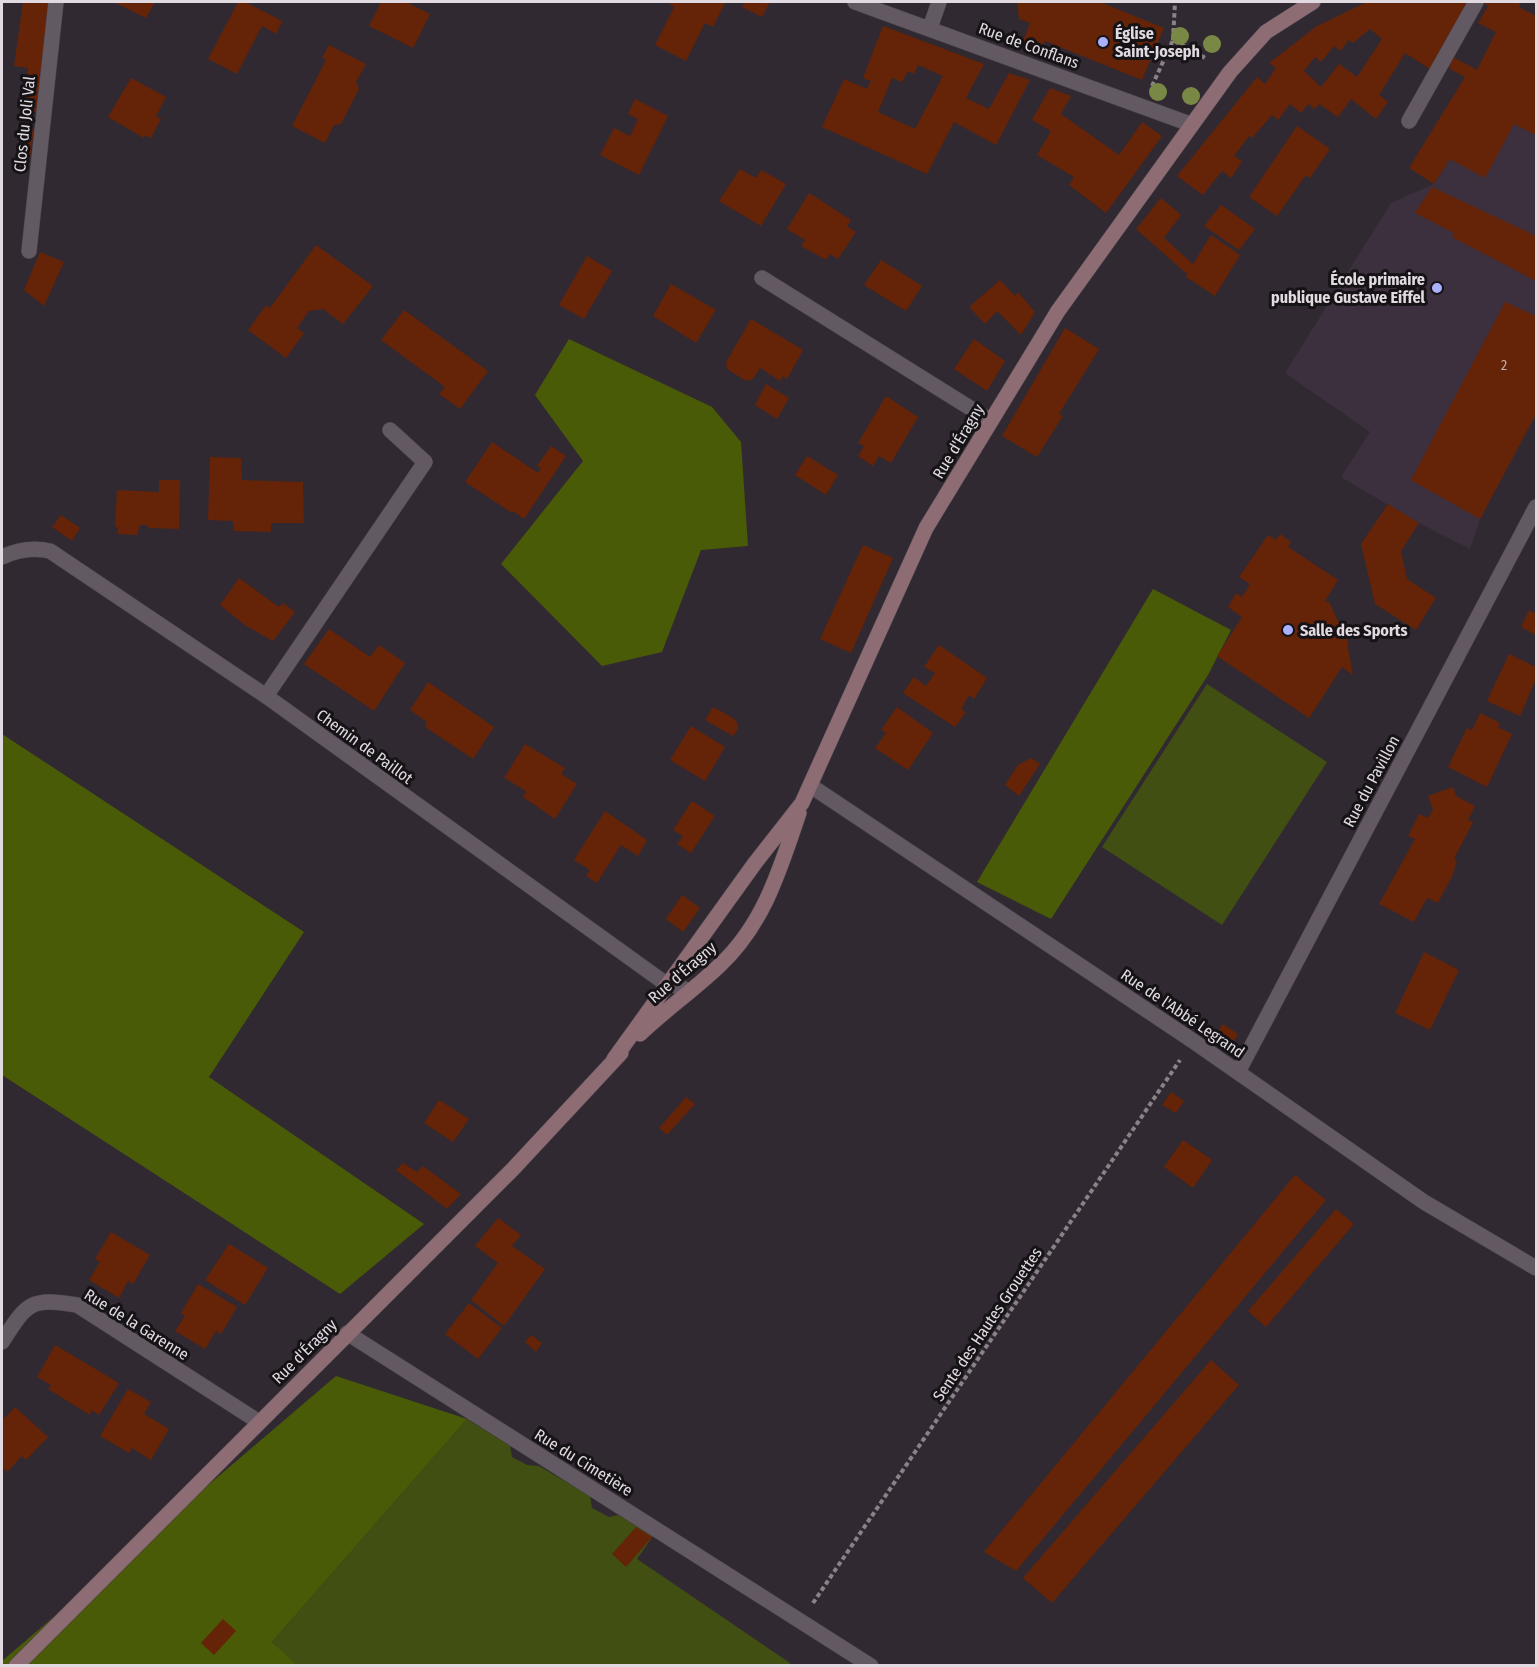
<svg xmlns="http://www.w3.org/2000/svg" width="1538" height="1667" font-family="'Fira Sans Condensed',sans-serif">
  <rect width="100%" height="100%" fill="#312931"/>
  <path fill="#3c303e" d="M 1514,124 L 1536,135 L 1536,414 L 1480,519 L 1470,549 L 1419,523 L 1341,477 L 1370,432 L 1285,373 L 1391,203 L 1434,184 L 1450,159 L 1485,177 Z"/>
  <path fill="#414f13" d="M 1207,684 L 1327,762 L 1222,925 L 1102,847 Z
    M 467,1419 L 510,1446 L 512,1457 L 527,1465 L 539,1466 L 590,1496 L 592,1508 L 609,1517 L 618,1515 L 653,1536 L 637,1559 L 790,1663 L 788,1666 L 297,1666 L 272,1642 Z"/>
  <path fill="#4a5b07" d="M 569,339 L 712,407 L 741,442 L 748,546 L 701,550 L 662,652 L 602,666 L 501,564 L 583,461 L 535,395 Z
    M 1153,589 L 1231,630 L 1208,675 L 1051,919 L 977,882 Z
    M 2,734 L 304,932 L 209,1077 L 424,1224 L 340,1294 L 2,1075 Z
    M 336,1376 L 467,1419 L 272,1642 L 297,1665 L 2,1666 L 2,1661 Z"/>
  <path fill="#652307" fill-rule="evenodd" d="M 23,2 L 50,2 L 36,112 L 23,112 L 28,68 L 14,66 Z
    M 114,2 L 155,2 L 146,18 Z
    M 238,2 L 245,2 L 282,21 L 276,34 L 262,26 L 237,74 L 208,59 Z
    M 381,2 L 406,2 L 430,14 L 413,48 L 369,26 Z
    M 668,2 L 725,3 L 713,27 L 705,23 L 686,61 L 655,45 L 674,7 Z
    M 745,2 L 770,2 L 762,17 L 742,7 Z
    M 1017,2 L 1100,2 L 1164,28 L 1142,80 L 1045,41 L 1040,51 L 1022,44 L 1030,23 L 1019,19 Z
    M 1367,2 L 1463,2 L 1467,4 L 1430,69 L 1405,53 L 1379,95 L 1388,102 L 1376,119 L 1351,99 L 1338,117 L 1319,104 L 1315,109 L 1308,104 L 1301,113 L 1290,104 L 1278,120 L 1272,115 L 1252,138 L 1249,136 L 1234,156 L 1242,161 L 1231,178 L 1222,171 L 1203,195 L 1177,176 L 1257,77 L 1265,84 L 1276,68 L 1269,63 L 1317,26 ZM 1370,29 L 1382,39 L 1357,77 L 1339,64 L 1321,87 L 1304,71 L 1315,57 L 1321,62 L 1334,46 L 1340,51 L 1349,40 L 1353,43 Z
    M 1487,2 L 1521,2 L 1519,7 L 1536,16 L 1536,135 L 1514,124 L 1485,178 L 1450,159 L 1434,184 L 1409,168 L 1465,77 L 1450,69 L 1451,56 L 1477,70 L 1496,32 L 1478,23 L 1488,6 L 1485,5 Z
    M 883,26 L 984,64 L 966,98 L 989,109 L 1009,73 L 1030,80 L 996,145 L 954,122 L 927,174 L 822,127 L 844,79 L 867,89 L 871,81 L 863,78 ZM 918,65 L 943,76 L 915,129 L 878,112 L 892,78 L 902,82 L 908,71 L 914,74 Z
    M 329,45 L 366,64 L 356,82 L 359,89 L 341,124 L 334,125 L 325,143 L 292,126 L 326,60 L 322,58 Z
    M 131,78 L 166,97 L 156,116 L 161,119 L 151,138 L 145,135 L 144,138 L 108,117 Z
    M 1050,88 L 1071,96 L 1061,114 L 1119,155 L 1142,122 L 1162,136 L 1106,213 L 1069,185 L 1074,177 L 1037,155 L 1051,131 L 1032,120 Z
    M 635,99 L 668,116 L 639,175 L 600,155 L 614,128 L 630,136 L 638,119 L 628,114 Z
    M 1297,126 L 1330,149 L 1310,178 L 1306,175 L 1277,216 L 1249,197 Z
    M 22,128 L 34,129 L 30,158 L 19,157 Z
    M 740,169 L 756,178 L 761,170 L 786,184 L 761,226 L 719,201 Z
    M 1432,187 L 1536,236 L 1536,281 L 1452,237 L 1454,233 L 1415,213 Z
    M 809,193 L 851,220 L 847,226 L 856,232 L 838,259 L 830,254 L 826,260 L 801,246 L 805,240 L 787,229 Z
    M 1161,198 L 1181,215 L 1164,238 L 1193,264 L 1211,235 L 1240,255 L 1215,296 L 1186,277 L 1187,274 L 1136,229 Z
    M 1221,205 L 1255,229 L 1239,250 L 1204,226 Z
    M 316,245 L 373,286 L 343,324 L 323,309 L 309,311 L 297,328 L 304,333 L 286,358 L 248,330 L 266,305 L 270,308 Z
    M 40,252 L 64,262 L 44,306 L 24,290 Z
    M 587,256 L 612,271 L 584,319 L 559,305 Z
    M 881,260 L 922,286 L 906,311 L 864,285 Z
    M 1000,280 L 1015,296 L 1018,292 L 1035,312 L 1021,335 L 997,311 L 985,324 L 969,307 Z
    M 671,284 L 716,310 L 696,343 L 653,316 Z
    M 1505,302 L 1536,316 L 1536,414 L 1480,519 L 1411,480 Z
    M 404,310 L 488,371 L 460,409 L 439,394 L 445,387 L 381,340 Z
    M 751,319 L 803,350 L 787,379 L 783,376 L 780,381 L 760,368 L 753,379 L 746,381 L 727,369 L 726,362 Z
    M 1065,328 L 1099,349 L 1059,414 L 1063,416 L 1037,457 L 1002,436 Z
    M 974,339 L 1005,361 L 987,391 L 954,369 Z
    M 766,384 L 789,398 L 777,419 L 755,405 Z
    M 886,396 L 918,417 L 891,463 L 879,456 L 873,466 L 858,456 L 864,446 L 858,443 Z
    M 492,442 L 538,473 L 541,468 L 537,466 L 551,446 L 566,456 L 524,519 L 513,511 L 512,513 L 465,482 Z
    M 807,456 L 838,475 L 826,495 L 795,475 Z
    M 210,457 L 241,458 L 242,480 L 303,482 L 304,523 L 271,523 L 271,532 L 234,531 L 233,521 L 208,520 Z
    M 159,480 L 180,480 L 179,529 L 148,528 L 148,525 L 140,525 L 137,535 L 118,534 L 118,527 L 115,527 L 117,490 L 159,492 Z
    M 1388,504 L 1419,523 L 1401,551 L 1407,579 L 1436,598 L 1416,630 L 1375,604 L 1361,544 Z
    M 61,515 L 80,528 L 72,541 L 52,527 Z
    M 1280,534 L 1291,542 L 1288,547 L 1338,580 L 1325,601 L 1329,602 L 1350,646 L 1347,643 L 1353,675 L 1342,667 L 1309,718 L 1217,656 L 1242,617 L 1228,607 L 1236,593 L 1242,597 L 1250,584 L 1239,577 L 1268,535 L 1276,540 Z
    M 863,545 L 893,558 L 851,653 L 820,639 Z
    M 239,578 L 279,607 L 283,603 L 295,612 L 273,641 L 246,626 L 220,605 Z
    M 1529,610 L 1536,614 L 1536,635 L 1521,627 Z
    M 329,629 L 370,657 L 379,645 L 405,663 L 374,711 L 304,664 Z
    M 939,645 L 987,678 L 974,699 L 969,695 L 961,709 L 966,712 L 955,727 L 903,693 L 914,677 L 926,686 L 935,673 L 924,667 Z
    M 1509,654 L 1536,667 L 1536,679 L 1520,716 L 1487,701 Z
    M 428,682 L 494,727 L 473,759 L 425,727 L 427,722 L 410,710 Z
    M 713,707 L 733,718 L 738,724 L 738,729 L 733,736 L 705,720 Z
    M 897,707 L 933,733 L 908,770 L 875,748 L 886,733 L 881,730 Z
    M 1480,713 L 1500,723 L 1498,727 L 1512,734 L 1487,787 L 1448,767 L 1467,728 L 1472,730 Z
    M 691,726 L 725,747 L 705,781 L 670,760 Z
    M 525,744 L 565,768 L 561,774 L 577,784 L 555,819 L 523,797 L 526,791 L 504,778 Z
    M 1031,758 L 1040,764 L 1019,796 L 1005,785 L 1018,765 Z
    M 1453,787 L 1456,796 L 1475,806 L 1468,820 L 1473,822 L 1454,859 L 1457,861 L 1452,876 L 1438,903 L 1427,898 L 1414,922 L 1379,904 L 1415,839 L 1408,836 L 1419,814 L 1428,818 L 1433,809 L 1428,796 Z
    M 692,801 L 715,816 L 691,853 L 677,844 L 683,836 L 673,830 Z
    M 605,811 L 647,840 L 638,856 L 621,845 L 597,883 L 586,876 L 590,870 L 574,860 Z
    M 682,895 L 700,908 L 683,932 L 666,919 Z
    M 1424,952 L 1459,970 L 1430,1030 L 1395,1013 Z
    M 1223,1024 L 1238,1034 L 1228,1052 L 1211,1040 Z
    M 1171,1092 L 1184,1101 L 1176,1113 L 1162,1105 Z
    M 686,1097 L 695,1104 L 667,1135 L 659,1128 Z
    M 439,1100 L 469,1119 L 453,1142 L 424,1123 Z
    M 1183,1140 L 1212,1160 L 1193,1188 L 1164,1167 Z
    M 403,1163 L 417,1172 L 423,1166 L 461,1194 L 447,1209 L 396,1170 Z
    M 1295,1175 L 1326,1200 L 1016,1571 L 984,1552 Z
    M 1336,1209 L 1354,1224 L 1266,1327 L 1248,1311 Z
    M 498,1218 L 521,1235 L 512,1246 L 545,1269 L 504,1326 L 471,1300 L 498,1263 L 475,1246 Z
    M 111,1232 L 150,1255 L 133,1284 L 128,1281 L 119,1298 L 89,1280 L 100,1262 L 95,1259 Z
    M 229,1244 L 268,1268 L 245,1305 L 205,1280 Z
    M 198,1284 L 237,1307 L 221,1334 L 216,1331 L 205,1349 L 175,1331 L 185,1316 L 181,1313 Z
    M 469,1303 L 502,1328 L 478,1359 L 445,1334 Z
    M 531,1335 L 542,1343 L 536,1352 L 525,1342 Z
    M 55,1345 L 119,1383 L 99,1415 L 92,1410 L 90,1415 L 48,1389 L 51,1385 L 37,1377 Z
    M 1211,1360 L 1239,1385 L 1052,1603 L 1023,1578 Z
    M 128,1389 L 151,1402 L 144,1414 L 169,1429 L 151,1460 L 132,1448 L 129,1453 L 100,1436 Z
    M 15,1407 L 48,1437 L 26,1460 L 22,1456 L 7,1472 L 2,1467 L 2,1421 Z
    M 636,1527 L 652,1537 L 626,1567 L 612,1554 Z
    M 223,1619 L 236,1631 L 214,1655 L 201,1643 Z"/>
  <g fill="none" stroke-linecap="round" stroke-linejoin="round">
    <g stroke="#4c464d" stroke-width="16">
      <path id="lane" d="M 1409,121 L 1476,2
        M 29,251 L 56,2
        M 762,278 L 991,421
        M 266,696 L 425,462 L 390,430"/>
    </g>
    <g stroke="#4c464d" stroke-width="16">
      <path id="street" d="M 855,2 L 1190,124
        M 930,28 L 939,2
        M 2,557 C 17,550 33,547 50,551 L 266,696 L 662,981 L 690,991
        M 811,786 L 1193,1041 L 1424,1202 L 1536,1268
        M 1238,1072 L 1536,507
        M 347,1333 L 871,1666
        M 2,1342 C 27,1303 30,1297 77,1305 L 259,1422"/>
    </g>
    <g stroke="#4c464d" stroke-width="16">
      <path id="secondary" d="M 640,1034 C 665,1010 694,990 720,965 C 764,924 780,869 799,813
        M 614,1059 L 755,863 L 802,803 L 926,528 L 1058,311 L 1230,72 L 1266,32 L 1313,2
        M 16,1666 L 513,1169 L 621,1053"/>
    </g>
    <path stroke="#898289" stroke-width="4" stroke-dasharray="4.5 3" stroke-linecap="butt" d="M 1173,40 L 1175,2
      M 1153,54 L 1165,58
      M 1152,86 L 1173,40 L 1207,59
      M 813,1603 L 1180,1060"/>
    <use href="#lane" stroke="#625963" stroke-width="15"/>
    <use href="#street" stroke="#625963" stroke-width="15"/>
    <use href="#secondary" stroke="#8e6c74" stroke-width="15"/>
  </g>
  <g fill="#7a8845">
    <circle cx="1180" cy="36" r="9"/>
    <circle cx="1212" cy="44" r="9"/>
    <circle cx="1158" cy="92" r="9"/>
    <circle cx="1191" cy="96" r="9"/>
  </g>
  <g fill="#aab0fb" stroke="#161317" stroke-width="2">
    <circle cx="1103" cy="42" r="6"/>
    <circle cx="1437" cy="288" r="6"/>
    <circle cx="1288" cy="630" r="6"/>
  </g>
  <g text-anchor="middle" stroke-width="6" stroke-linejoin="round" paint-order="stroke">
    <g font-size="14" fill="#c2adaa">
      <text x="1504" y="370">2</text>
    </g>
    <g font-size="16" font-weight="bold" fill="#e1dbe1" stroke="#161317" text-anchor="start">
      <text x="1115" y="39">Église<tspan x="1115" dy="18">Saint-Joseph</tspan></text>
      <text x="1425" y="285" text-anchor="end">École primaire<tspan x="1425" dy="18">publique Gustave Eiffel</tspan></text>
      <text x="1300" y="636">Salle des Sports</text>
    </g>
    <g font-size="16" fill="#e1dbe1" stroke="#161317">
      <text transform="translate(1029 45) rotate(20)" y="6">Rue de Conflans</text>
      <text transform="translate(24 124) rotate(-84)" y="6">Clos du Joli Val</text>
      <text transform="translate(958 441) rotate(-59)" y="6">Rue d'Éragny</text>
      <text transform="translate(365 746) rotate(36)" y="6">Chemin de Paillot</text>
      <text transform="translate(1371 781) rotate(-62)" y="6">Rue du Pavillon</text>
      <text transform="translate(682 972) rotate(-41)" y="6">Rue d'Éragny</text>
      <text transform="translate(1183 1013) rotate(34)" y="6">Rue de l'Abbé Legrand</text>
      <text transform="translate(137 1324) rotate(32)" y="6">Rue de la Garenne</text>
      <text transform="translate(987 1324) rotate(-56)" y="6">Sente des Hautes Grouettes</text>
      <text transform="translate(304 1351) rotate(-45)" y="6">Rue d'Éragny</text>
      <text transform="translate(584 1462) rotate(32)" y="6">Rue du Cimetière</text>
    </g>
  </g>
  <rect width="1538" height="1667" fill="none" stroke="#e1dbe1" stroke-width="6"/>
</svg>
